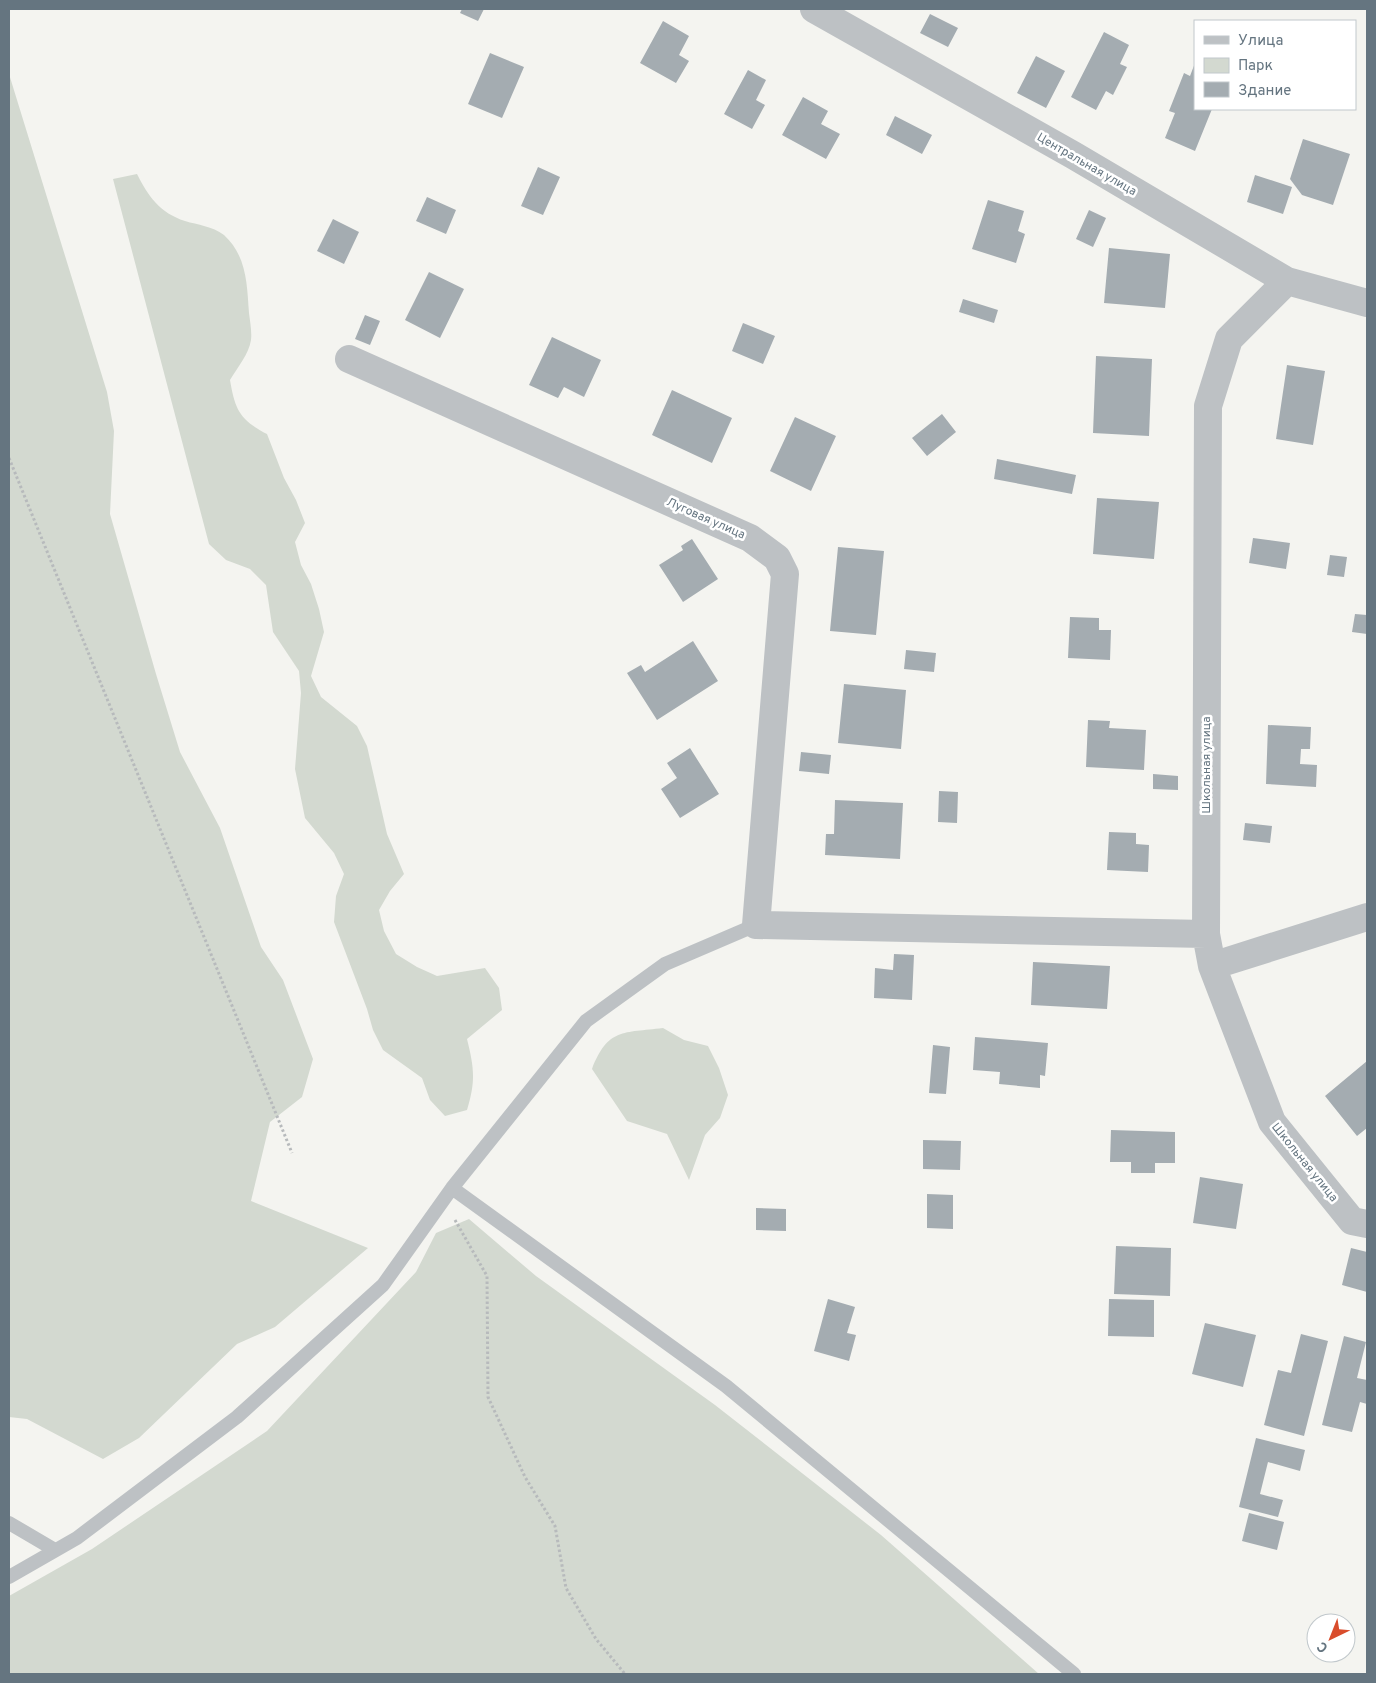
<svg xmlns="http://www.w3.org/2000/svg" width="1376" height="1683" font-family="Overpass,sans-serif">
  <rect width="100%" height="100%" fill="#f4f4f0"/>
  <path fill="#d3d9d0" d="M 9,74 L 107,392 L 114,431 L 110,514 L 156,674 L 180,752 L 220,828 L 261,947 L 283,980 L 313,1059 L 302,1097 L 270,1122 L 251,1201 L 368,1248 L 275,1327 L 237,1344 L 139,1438 L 103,1459 L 27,1419 L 9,1417 Z
    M 137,174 C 148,196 160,213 185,221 C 198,225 212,226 224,235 C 247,256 247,285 249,313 C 250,321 252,332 251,340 C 249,354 237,368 230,380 C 235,410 240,420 267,434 L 284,478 L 296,500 L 305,523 L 295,542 L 301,565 L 311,584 L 319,609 L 324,632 L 311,676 L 321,697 L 357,726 L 367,746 L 387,834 L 404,874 L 390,891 L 379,910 L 384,931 L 396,954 L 417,967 L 437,976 L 485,968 L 499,988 L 502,1010 L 467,1039 C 474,1067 476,1081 467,1110 L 445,1116 L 430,1100 L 422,1078 L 383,1050 L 373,1030 L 367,1009 L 334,922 L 336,896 L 344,874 L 334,853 L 305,818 L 295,769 L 301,693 L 299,671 L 273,632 L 266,585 L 250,569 L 226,560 L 209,544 L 113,179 Z
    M 663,1028 L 684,1040 L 708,1046 L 719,1068 L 728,1095 L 720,1118 L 705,1135 L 689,1180 L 667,1134 L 627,1121 L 592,1069 C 608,1028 623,1033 663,1028 Z
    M 469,1219 L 536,1276 L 715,1405 L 881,1535 L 1039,1674 L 9,1674 L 9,1596 L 92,1549 L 267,1431 L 416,1272 L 436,1233 Z"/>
  <path fill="#a4acb1" d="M 462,9 L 484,9 L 478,21 L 460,13 Z
    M 930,14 L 958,28 L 948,47 L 920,33 Z
    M 663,21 L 689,36 L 679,55 L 689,61 L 676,83 L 640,63 Z
    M 1104,32 L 1129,45 L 1120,64 L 1127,67 L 1113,95 L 1106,91 L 1096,110 L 1071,97 Z
    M 490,53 L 524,67 L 502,118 L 468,104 Z
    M 1036,56 L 1065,71 L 1046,108 L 1017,93 Z
    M 1195,63 L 1195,109 L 1212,109 L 1195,151 L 1165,138 L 1175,113 L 1169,111 L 1184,73 L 1190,76 Z
    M 748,70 L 766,80 L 756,100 L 765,105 L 752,129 L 724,114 Z
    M 803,97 L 828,111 L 821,124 L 840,134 L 826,159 L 782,135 Z
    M 895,116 L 932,135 L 922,154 L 886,135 Z
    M 1303,139 L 1350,154 L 1333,205 L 1302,195 L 1290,179 Z
    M 538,167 L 560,177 L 543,215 L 521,206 Z
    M 1255,175 L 1292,187 L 1283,214 L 1247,202 Z
    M 427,197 L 456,210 L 446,234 L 416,221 Z
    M 988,200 L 1024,211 L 1018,231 L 1025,234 L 1016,263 L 972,249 Z
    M 1089,210 L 1106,218 L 1093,247 L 1076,239 Z
    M 333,219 L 359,232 L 344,264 L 317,251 Z
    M 1109,248 L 1170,254 L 1165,308 L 1104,303 Z
    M 429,272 L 464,289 L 440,338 L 405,320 Z
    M 963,299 L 998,310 L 994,323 L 959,312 Z
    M 365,315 L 380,321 L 370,345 L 355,339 Z
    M 743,323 L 775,336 L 763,364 L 732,351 Z
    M 552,337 L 601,360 L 584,397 L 564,387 L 558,398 L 529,385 Z
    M 1096,356 L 1152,359 L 1149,436 L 1093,433 Z
    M 1287,365 L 1325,371 L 1313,445 L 1276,439 Z
    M 672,390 L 732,418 L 712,463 L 652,435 Z
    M 942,414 L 956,432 L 927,456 L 912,438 Z
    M 795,417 L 836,436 L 811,491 L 770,471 Z
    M 997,459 L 1076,475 L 1072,494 L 994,479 Z
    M 1097,498 L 1159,502 L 1154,559 L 1093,554 Z
    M 1253,538 L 1290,543 L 1286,569 L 1249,563 Z
    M 692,539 L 718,579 L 683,602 L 659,565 L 683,550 L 681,546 Z
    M 838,547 L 884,551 L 876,635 L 830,631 Z
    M 1330,555 L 1347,557 L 1344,577 L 1327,575 Z
    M 1355,614 L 1367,615 L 1367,634 L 1352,632 Z
    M 1070,617 L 1099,618 L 1099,630 L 1111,630 L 1110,660 L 1068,658 Z
    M 693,641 L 718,681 L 657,720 L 627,673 L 641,665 L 645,672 Z
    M 906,650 L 936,653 L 934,672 L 904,669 Z
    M 844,684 L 906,690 L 901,749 L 838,743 Z
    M 1088,720 L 1110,721 L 1109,728 L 1146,730 L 1144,770 L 1086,767 Z
    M 1268,725 L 1311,727 L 1310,749 L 1301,749 L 1300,764 L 1317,765 L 1316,787 L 1266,784 Z
    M 690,748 L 719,794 L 680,818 L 661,789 L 677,778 L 667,763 Z
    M 801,752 L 831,755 L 829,774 L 799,771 Z
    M 1153,774 L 1178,776 L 1178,790 L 1153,789 Z
    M 939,791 L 958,792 L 957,823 L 938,822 Z
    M 835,800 L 903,803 L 900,859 L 825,855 L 826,834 L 834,834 Z
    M 1245,823 L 1272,826 L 1270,843 L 1243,840 Z
    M 1109,832 L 1136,833 L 1136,844 L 1149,845 L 1148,872 L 1107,870 Z
    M 894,954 L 914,955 L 912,1000 L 874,998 L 875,968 L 893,970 Z
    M 1033,962 L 1110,966 L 1107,1009 L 1031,1005 Z
    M 975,1037 L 1048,1043 L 1045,1076 L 1040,1075 L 1040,1088 L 999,1084 L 1000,1072 L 973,1070 Z
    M 933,1045 L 950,1047 L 946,1094 L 929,1093 Z
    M 1367,1061 L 1367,1128 L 1357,1136 L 1325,1096 Z
    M 1111,1130 L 1175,1132 L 1175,1163 L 1155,1163 L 1155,1173 L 1131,1173 L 1131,1162 L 1110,1162 Z
    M 923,1140 L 961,1141 L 960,1170 L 923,1169 Z
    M 1200,1177 L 1243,1184 L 1236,1229 L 1193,1223 Z
    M 927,1194 L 953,1195 L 953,1229 L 927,1228 Z
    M 756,1208 L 786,1209 L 786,1231 L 756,1230 Z
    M 1116,1246 L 1171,1248 L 1170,1296 L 1114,1294 Z
    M 1351,1248 L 1367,1252 L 1367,1292 L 1342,1285 Z
    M 828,1299 L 855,1307 L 847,1333 L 856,1335 L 849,1361 L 814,1351 Z
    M 1109,1299 L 1154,1300 L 1154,1337 L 1108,1336 Z
    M 1205,1323 L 1256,1335 L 1243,1387 L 1192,1374 Z
    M 1301,1334 L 1328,1341 L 1304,1436 L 1264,1425 L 1278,1370 L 1291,1373 Z
    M 1344,1336 L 1366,1342 L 1357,1378 L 1367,1380 L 1367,1404 L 1360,1402 L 1352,1432 L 1322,1425 Z
    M 1256,1438 L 1305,1450 L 1300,1471 L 1268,1462 L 1260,1494 L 1283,1500 L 1278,1517 L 1239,1507 Z
    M 1249,1513 L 1284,1522 L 1277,1550 L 1242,1541 Z"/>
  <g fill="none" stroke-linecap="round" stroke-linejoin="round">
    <path stroke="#b7babc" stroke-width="3" stroke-dasharray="2.5 2.5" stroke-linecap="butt" d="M 9,458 L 292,1153
      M 455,1220 L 487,1276 L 488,1397 L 525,1477 L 555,1526 L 566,1588 L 596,1639 L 625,1674"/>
    <path stroke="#bdc1c4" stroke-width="14" d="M 452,1188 L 726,1386 L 1074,1674
      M 9,1523 L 55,1550
      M 9,1577 L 77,1538 L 237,1417 L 383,1285 L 452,1188 L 586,1021 L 665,964 L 756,925"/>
    <path stroke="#bdc1c4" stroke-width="28" d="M 814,9 L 1073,155 L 1287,281 L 1367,303
      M 1287,281 L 1229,339 L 1208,406 L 1206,934 L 1212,966 L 1272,1122 L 1352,1221 L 1367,1224
      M 349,359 L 750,538 L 777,558 L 785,574 L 756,925 L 1206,934
      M 1212,966 L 1367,917"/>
  </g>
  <g text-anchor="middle" stroke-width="5" stroke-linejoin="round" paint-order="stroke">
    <g font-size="12" fill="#657580" stroke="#fff">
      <text transform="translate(1087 164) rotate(30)" y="4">Центральная улица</text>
      <text transform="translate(706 518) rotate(24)" y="4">Луговая улица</text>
      <text transform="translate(1206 765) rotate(-90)" y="4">Школьная улица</text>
      <text transform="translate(1305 1162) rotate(51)" y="4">Школьная улица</text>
    </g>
  </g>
  <rect width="1376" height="1683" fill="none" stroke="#657580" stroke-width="20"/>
  <rect x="1194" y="20" width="162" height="90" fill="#ffffff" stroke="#c1c8cc"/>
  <rect x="1204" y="36" width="25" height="8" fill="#bdc1c4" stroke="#c1c8cc"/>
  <text x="1238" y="45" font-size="15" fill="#657580">Улица</text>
  <rect x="1204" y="58" width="25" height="15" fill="#d3d9d0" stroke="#c1c8cc"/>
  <text x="1238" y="70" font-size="15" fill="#657580">Парк</text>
  <rect x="1204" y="82" width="25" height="15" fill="#a4acb1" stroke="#c1c8cc"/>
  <text x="1238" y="95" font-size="15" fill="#657580">Здание</text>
  <g transform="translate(1331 1638) rotate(223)"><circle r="24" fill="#ffffff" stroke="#c1c8cc"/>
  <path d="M0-4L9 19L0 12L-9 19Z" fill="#d94d2c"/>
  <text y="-8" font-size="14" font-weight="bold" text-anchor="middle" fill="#657580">С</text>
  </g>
</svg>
